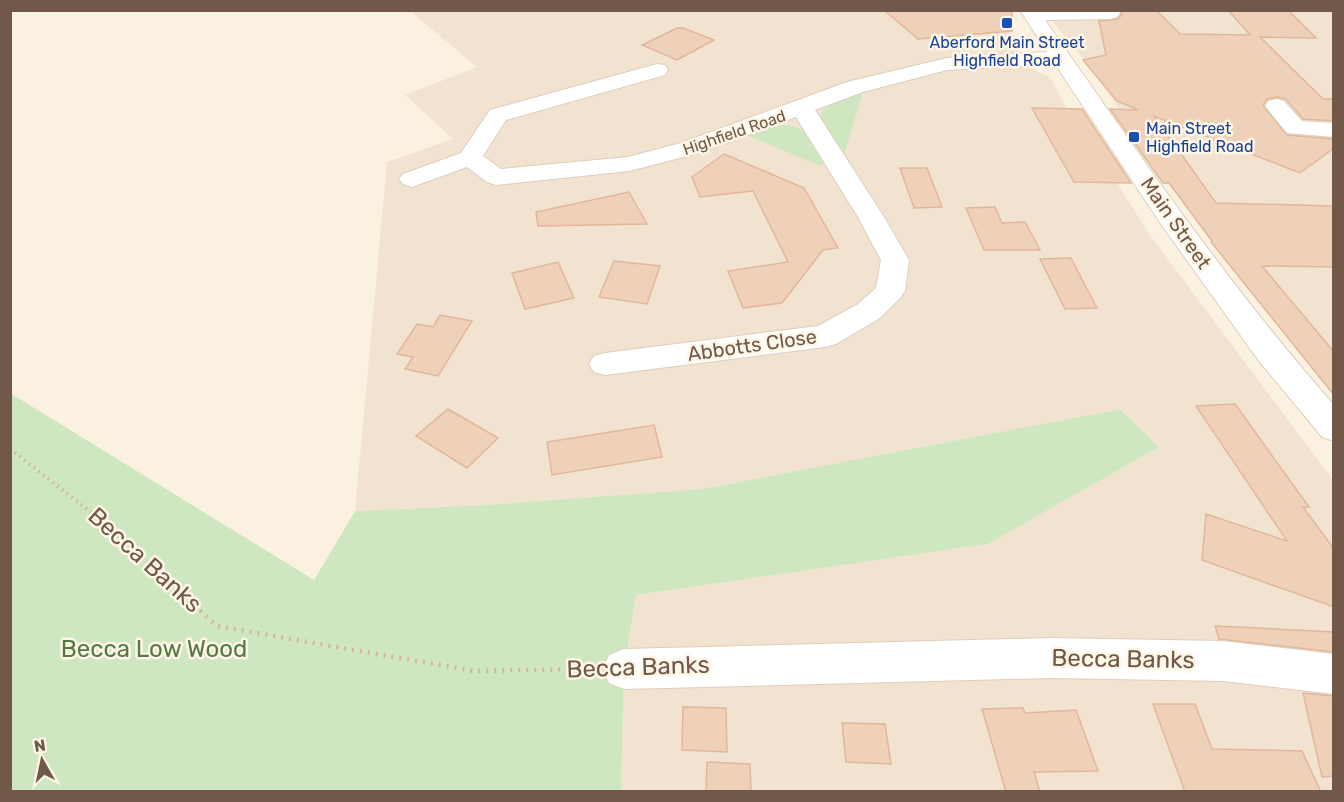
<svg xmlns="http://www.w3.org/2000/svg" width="1344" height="802" font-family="Rubik,sans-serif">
  <rect width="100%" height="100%" fill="#fbf1e1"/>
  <path fill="#f2e3d0" d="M 410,11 L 1006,11 L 1001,20 L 1020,44 L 1015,49 L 1027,67 L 1050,77 L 1075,124 L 1115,179 L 1147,231 L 1333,480 L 1333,791 L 621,791 L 624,669 L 636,595 L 988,544 L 1159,447 L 1120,409 L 702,489 L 485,505 L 355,511 L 387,162 L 453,139 L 405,95 L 477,67 Z
    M 1044,11 L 1333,11 L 1333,395 L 1238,277 L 1163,175 L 1092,70 Z"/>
  <path fill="#cfe7c0" d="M 858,93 L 862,95 L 844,155 L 842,155 L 820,120 C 820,102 844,98 858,93 Z
    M 774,125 C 807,123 811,139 826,164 L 818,165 L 744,134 Z
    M 10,393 L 314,580 L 355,511 L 485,505 L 702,489 L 1120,409 L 1159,447 L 988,544 L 636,595 L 624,669 L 621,791 L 11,792 Z"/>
  <path fill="#efd0b9" stroke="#e1b79b" stroke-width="1.5" d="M 884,10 L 1012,10 L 1012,31 L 918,39 Z
    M 1121,10 L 1156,10 L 1180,34 L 1250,35 L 1228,10 L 1288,10 L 1316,38 L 1260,37 L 1323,99 L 1334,99 L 1334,121 L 1303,119 L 1286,99 L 1277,97 L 1267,99 L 1263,105 L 1287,135 L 1334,139 L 1334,148 L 1300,173 L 1154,116 L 1216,203 L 1334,206 L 1334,267 L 1262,266 L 1334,352 L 1334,395 L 1211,242 L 1212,241 L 1169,183 L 1163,183 L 1110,109 L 1138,110 L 1117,101 L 1083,60 L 1106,55 L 1099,21 L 1118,19 L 1122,14 Z
    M 677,28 L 683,28 L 714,40 L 677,60 L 642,45 Z
    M 1032,108 L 1082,109 L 1131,183 L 1074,182 Z
    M 724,154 L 804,188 L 838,248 L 823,250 L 782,303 L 743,308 L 728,271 L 788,262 L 753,191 L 700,197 L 692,177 Z
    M 900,168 L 927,168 L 942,207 L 914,208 Z
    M 629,192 L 647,224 L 538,226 L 536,212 Z
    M 995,207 L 1002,223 L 1025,222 L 1040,250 L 984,250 L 966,208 Z
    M 1071,258 L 1087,289 L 1097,308 L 1065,309 L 1040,259 Z
    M 614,261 L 660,266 L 647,304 L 599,297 Z
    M 558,262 L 574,298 L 525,309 L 512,273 Z
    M 440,315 L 472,321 L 438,376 L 405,369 L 413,357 L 397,354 L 417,324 L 433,327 Z
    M 1235,404 L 1309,507 L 1303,507 L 1334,549 L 1334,607 L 1202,560 L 1206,514 L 1287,541 L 1196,406 Z
    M 448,409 L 498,438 L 467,468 L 416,436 Z
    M 654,425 L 662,457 L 552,475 L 547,442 Z
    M 1215,626 L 1334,632 L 1334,652 L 1219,639 Z
    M 1303,693 L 1334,696 L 1334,776 L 1322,777 Z
    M 1153,704 L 1195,704 L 1212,749 L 1302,751 L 1321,792 L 1185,792 Z
    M 683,707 L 726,708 L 727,752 L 682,750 Z
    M 1023,708 L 1025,713 L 1076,710 L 1098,771 L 1034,772 L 1040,792 L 1006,792 L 982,709 Z
    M 842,723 L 885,724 L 891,764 L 846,762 Z
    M 707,762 L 750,764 L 751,792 L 706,792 Z"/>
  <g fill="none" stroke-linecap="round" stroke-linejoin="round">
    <g stroke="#decebd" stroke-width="2">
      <path id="minor" d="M 1020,10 L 1118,10 L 1120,13 L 1117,17 L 1110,19 L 1045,20 C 1137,151 1227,284 1334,405 L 1334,441 L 1322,437 L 1259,361 L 1161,224 L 1055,64 L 947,70 L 863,92 L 815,110 L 884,217 L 909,260 L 905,291 L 900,298 L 880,318 L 836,344 L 825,347 L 605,375 L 594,372 L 589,364 L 594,356 L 605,353 L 818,326 L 858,304 L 876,288 L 881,260 L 858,217 L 796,117 L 699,153 L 629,171 L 496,185 L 487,182 L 467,167 L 412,187 L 403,184 L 399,179 L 403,174 L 461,153 L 490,110 L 657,64 L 665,65 L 668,70 L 665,75 L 506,120 L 483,156 L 501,169 L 628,157 L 681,143 L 847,82 L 947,58 L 1047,52 Z
        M 1276,99 L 1284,101 L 1302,121 L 1334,123 L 1334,137 L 1287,133 L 1265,106 L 1268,101 Z
        M 1052,638 L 1223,641 L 1334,654 L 1334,694 L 1223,681 L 1052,678 L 624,689 L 609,683 L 603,669 L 609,655 L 624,649 Z"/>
    </g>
    <path stroke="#d3b49d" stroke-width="4" stroke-dasharray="1.5 4.5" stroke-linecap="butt" d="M 10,449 L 114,530"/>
    <path stroke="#d3b49d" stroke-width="4.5" stroke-dasharray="2 6" stroke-linecap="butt" d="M 112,529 L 217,626 L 474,671 L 588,669"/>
    <use href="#minor" fill="#fff" fill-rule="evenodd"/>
  </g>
  <g fill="#1a4fb4" stroke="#fef6e6" stroke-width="2">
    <rect x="1001" y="17" width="12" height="12" rx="3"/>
    <rect x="1128" y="131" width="12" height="12" rx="3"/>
  </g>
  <g text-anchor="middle" stroke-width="5" stroke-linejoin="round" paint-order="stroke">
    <g font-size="16" fill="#164399" stroke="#fef6e6">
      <text x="1007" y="48">Aberford Main Street<tspan x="1007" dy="18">Highfield Road</tspan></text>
      <text x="1146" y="134" text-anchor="start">Main Street<tspan x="1146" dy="18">Highfield Road</tspan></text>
    </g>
    <g font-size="16" fill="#715849" stroke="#fef6e6">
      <text transform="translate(734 132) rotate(-19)" y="6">Highfield Road</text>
    </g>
    <g font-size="20" fill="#715849" stroke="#fef6e6">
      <text transform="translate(1176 223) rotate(55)" y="7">Main Street</text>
      <text transform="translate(752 345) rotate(-8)" y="7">Abbotts Close</text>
    </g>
    <g font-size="24" fill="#715849" stroke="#fef6e6">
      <text transform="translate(145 560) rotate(42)" y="8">Becca Banks</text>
      <text transform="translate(1123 659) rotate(1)" y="8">Becca Banks</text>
      <text transform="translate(638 667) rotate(-2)" y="8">Becca Banks</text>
    </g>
    <g font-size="24" fill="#547b44" stroke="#fef6e6">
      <text x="154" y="657">Becca Low Wood</text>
    </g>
  </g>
  <rect width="1344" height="802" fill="none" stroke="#715849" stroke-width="24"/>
  <g transform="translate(42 760) rotate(351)" stroke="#fef6e6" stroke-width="4.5" paint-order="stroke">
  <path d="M0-4.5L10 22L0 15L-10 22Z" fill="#715849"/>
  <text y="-9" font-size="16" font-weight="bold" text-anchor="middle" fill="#715849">N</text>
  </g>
</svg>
